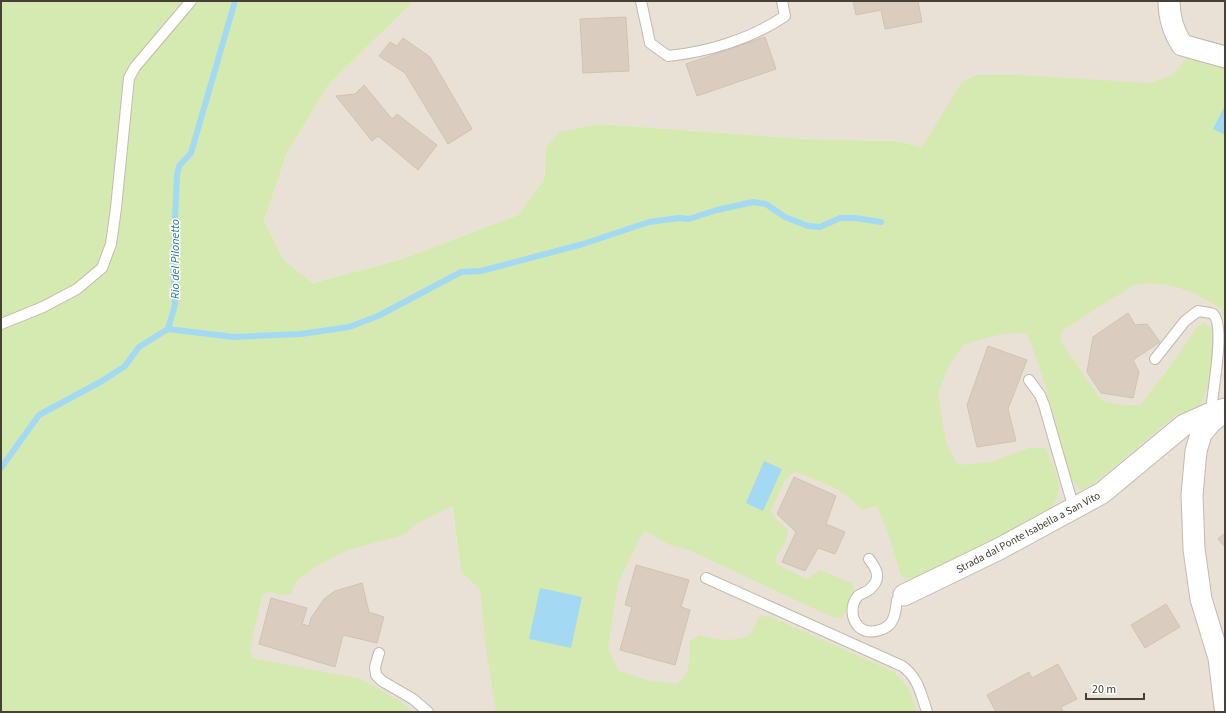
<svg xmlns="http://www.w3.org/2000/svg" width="1226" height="713" font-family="'Source Sans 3',sans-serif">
  <rect width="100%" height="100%" fill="#f4f0e8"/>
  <path fill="#e9e1d6" d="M 414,1 L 1225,1 L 1225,712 L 142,712 L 207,595 L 449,487 L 461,572 L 644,529 L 667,544 L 922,147 L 895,141 L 809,139 L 600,124 L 546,147 L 544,180 L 518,215 L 402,259 L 313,283 L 284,260 L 264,221 L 287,153 L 329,84 Z"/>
  <path fill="#d5eab0" d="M 1,1 L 414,1 L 329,84 L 287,153 L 264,221 L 284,260 L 313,283 L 402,259 L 518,215 L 544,180 L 546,147 L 560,132 L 600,124 L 809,139 L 895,141 L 922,147 L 962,82 L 976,75 L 1019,75 L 1150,83 L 1173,75 L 1187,57 L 1225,67 L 1225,326 L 1221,309 C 1199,293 1163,278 1136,285 C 1131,286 1126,290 1122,293 C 1101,304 1083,318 1063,330 L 1060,340 L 1102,401 L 1124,405 L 1140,405 L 1172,364 L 1196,328 L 1205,323 L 1212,329 L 1214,357 L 1208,386 L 1199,409 L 1176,415 L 1092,485 L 1080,490 L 1070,477 L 1043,378 L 1027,333 L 1002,334 L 964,344 L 949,365 L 938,394 L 946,443 L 958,465 L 991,462 L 1029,448 L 1046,448 C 1054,468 1066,487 1052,507 L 972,551 L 909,580 L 901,576 L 889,536 L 877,506 L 862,510 L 849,497 L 833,487 L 795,471 L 785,480 L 771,510 L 775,518 L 788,530 L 786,541 L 775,558 L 776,564 L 807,579 L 820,570 L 852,583 L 855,593 L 842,618 L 834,618 L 691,551 L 667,544 L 644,530 L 618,583 L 608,648 L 618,671 L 651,681 L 676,684 C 679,681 683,679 685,676 C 690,669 689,650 690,641 L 700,635 C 716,641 735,642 750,635 L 759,617 L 769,616 L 894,672 L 908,687 L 917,712 L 496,712 L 486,650 L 480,589 L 461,572 L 452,506 L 418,523 L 403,535 L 347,550 L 317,566 L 297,580 L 291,594 L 281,595 L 267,591 L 262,596 L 250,648 L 253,658 L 361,679 L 398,700 L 415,712 L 1,712 Z"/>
  <path fill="#a3d9f3" d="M 1225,105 L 1225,135 L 1213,129 Z
    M 764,461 L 782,469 L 763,511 L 746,503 Z
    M 540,588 L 582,597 L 571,648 L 529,639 Z"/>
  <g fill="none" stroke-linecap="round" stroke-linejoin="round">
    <path stroke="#a3d9f3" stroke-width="6" d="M 168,329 L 234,337 L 301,334 L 349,327 L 378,316 L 461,272 L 481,271 L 583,244 L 649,222 L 679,218 L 689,219 L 717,210 L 753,202 L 766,204 L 785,217 L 808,226 L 820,227 L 840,218 L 855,218 L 881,222
      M 1,468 L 39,415 L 102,381 L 125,366 L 139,347 L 168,329 L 175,305 L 173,263 L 177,175 L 179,166 L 191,153 L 235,1"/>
  </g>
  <path fill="#dacdc0" stroke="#d2c2b0" d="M 853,1 L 918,1 L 922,22 L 885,29 L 881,10 L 856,15 Z
    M 626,17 L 629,71 L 583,73 L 580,19 Z
    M 765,37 L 776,69 L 697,96 L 686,64 Z
    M 403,38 L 430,57 L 472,129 L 448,144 L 405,73 L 379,56 L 390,42 L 397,46 Z
    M 364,85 L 392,119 L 397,114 L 437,145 L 418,170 L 378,136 L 372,141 L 336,96 L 355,94 Z
    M 1128,313 L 1135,325 L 1147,324 L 1160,342 L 1133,360 L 1139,372 L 1133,398 L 1101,393 L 1087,372 L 1093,337 Z
    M 988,346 L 1027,360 L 1008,409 L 1016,441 L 977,447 L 967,405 Z
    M 794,477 L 836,496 L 826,524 L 845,532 L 835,554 L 818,548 L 805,571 L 782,562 L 796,532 L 777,514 Z
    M 1225,533 L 1225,547 L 1218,539 Z
    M 636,565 L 689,580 L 681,607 L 690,610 L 675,665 L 620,650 L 632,607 L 625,605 Z
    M 362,583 L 369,612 L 384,617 L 377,643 L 343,635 L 335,667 L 259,644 L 271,598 L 307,608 L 302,624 L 309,626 L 311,618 L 324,599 L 335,591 Z
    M 1166,604 L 1180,627 L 1145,648 L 1131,625 Z
    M 1058,664 L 1077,699 L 1061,707 L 1063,712 L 996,712 L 987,695 L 1029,672 L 1032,678 Z"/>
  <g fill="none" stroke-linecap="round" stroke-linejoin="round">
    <g stroke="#c3baad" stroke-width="12">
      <path id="lane" d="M 641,1 L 650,43 L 668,56 C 708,52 751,39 785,16 L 782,1
        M 1,324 L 43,307 L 77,289 L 102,268 L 111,244 L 116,208 L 129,78 L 135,67 L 191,1
        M 1155,359 L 1185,321 L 1198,311 C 1202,312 1209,312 1213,314 C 1226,325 1212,392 1211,413
        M 1029,380 L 1040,395 L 1044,405 L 1074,509
        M 869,559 C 876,568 882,578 871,588 C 868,592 862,593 858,596 C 850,605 851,619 859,627 C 869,636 889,630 893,619 C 896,613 896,606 897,600 L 904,595
        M 706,578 L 902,666 C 918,677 921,694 927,712
        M 379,653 L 375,667 L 376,675 L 382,681 L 413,699 L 428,712"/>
    </g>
    <g stroke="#c3baad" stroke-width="23">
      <path id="street" d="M 1169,1 C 1169,18 1173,31 1182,45 L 1225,57
        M 1221,414 L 1211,422 L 1201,434 L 1196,451 L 1192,495 L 1194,549 L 1201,599 L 1219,658 L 1225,707
        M 904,595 L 999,549 L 1102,493 L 1184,425 L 1211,413 L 1225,409"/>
    </g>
    <use href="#lane" stroke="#fff" stroke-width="10"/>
    <use href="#street" stroke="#fff" stroke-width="21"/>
  </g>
  <g text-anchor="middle" stroke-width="3" stroke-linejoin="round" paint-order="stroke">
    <g font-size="11" fill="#484036" stroke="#fff">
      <text transform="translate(1028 532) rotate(-28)" y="4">Strada dal Ponte Isabella a San Vito</text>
    </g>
    <g font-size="12" font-style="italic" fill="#287da7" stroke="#fff">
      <text transform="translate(175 259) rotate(-90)" y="4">Rio del Pilonetto</text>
    </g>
  </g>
  <rect width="1226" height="713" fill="none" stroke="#484036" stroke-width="4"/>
  <path d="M1086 693v6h58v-6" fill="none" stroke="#484036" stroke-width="2"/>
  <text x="1092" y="693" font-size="12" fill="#484036" stroke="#ffffff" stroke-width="3" paint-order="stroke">20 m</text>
</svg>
